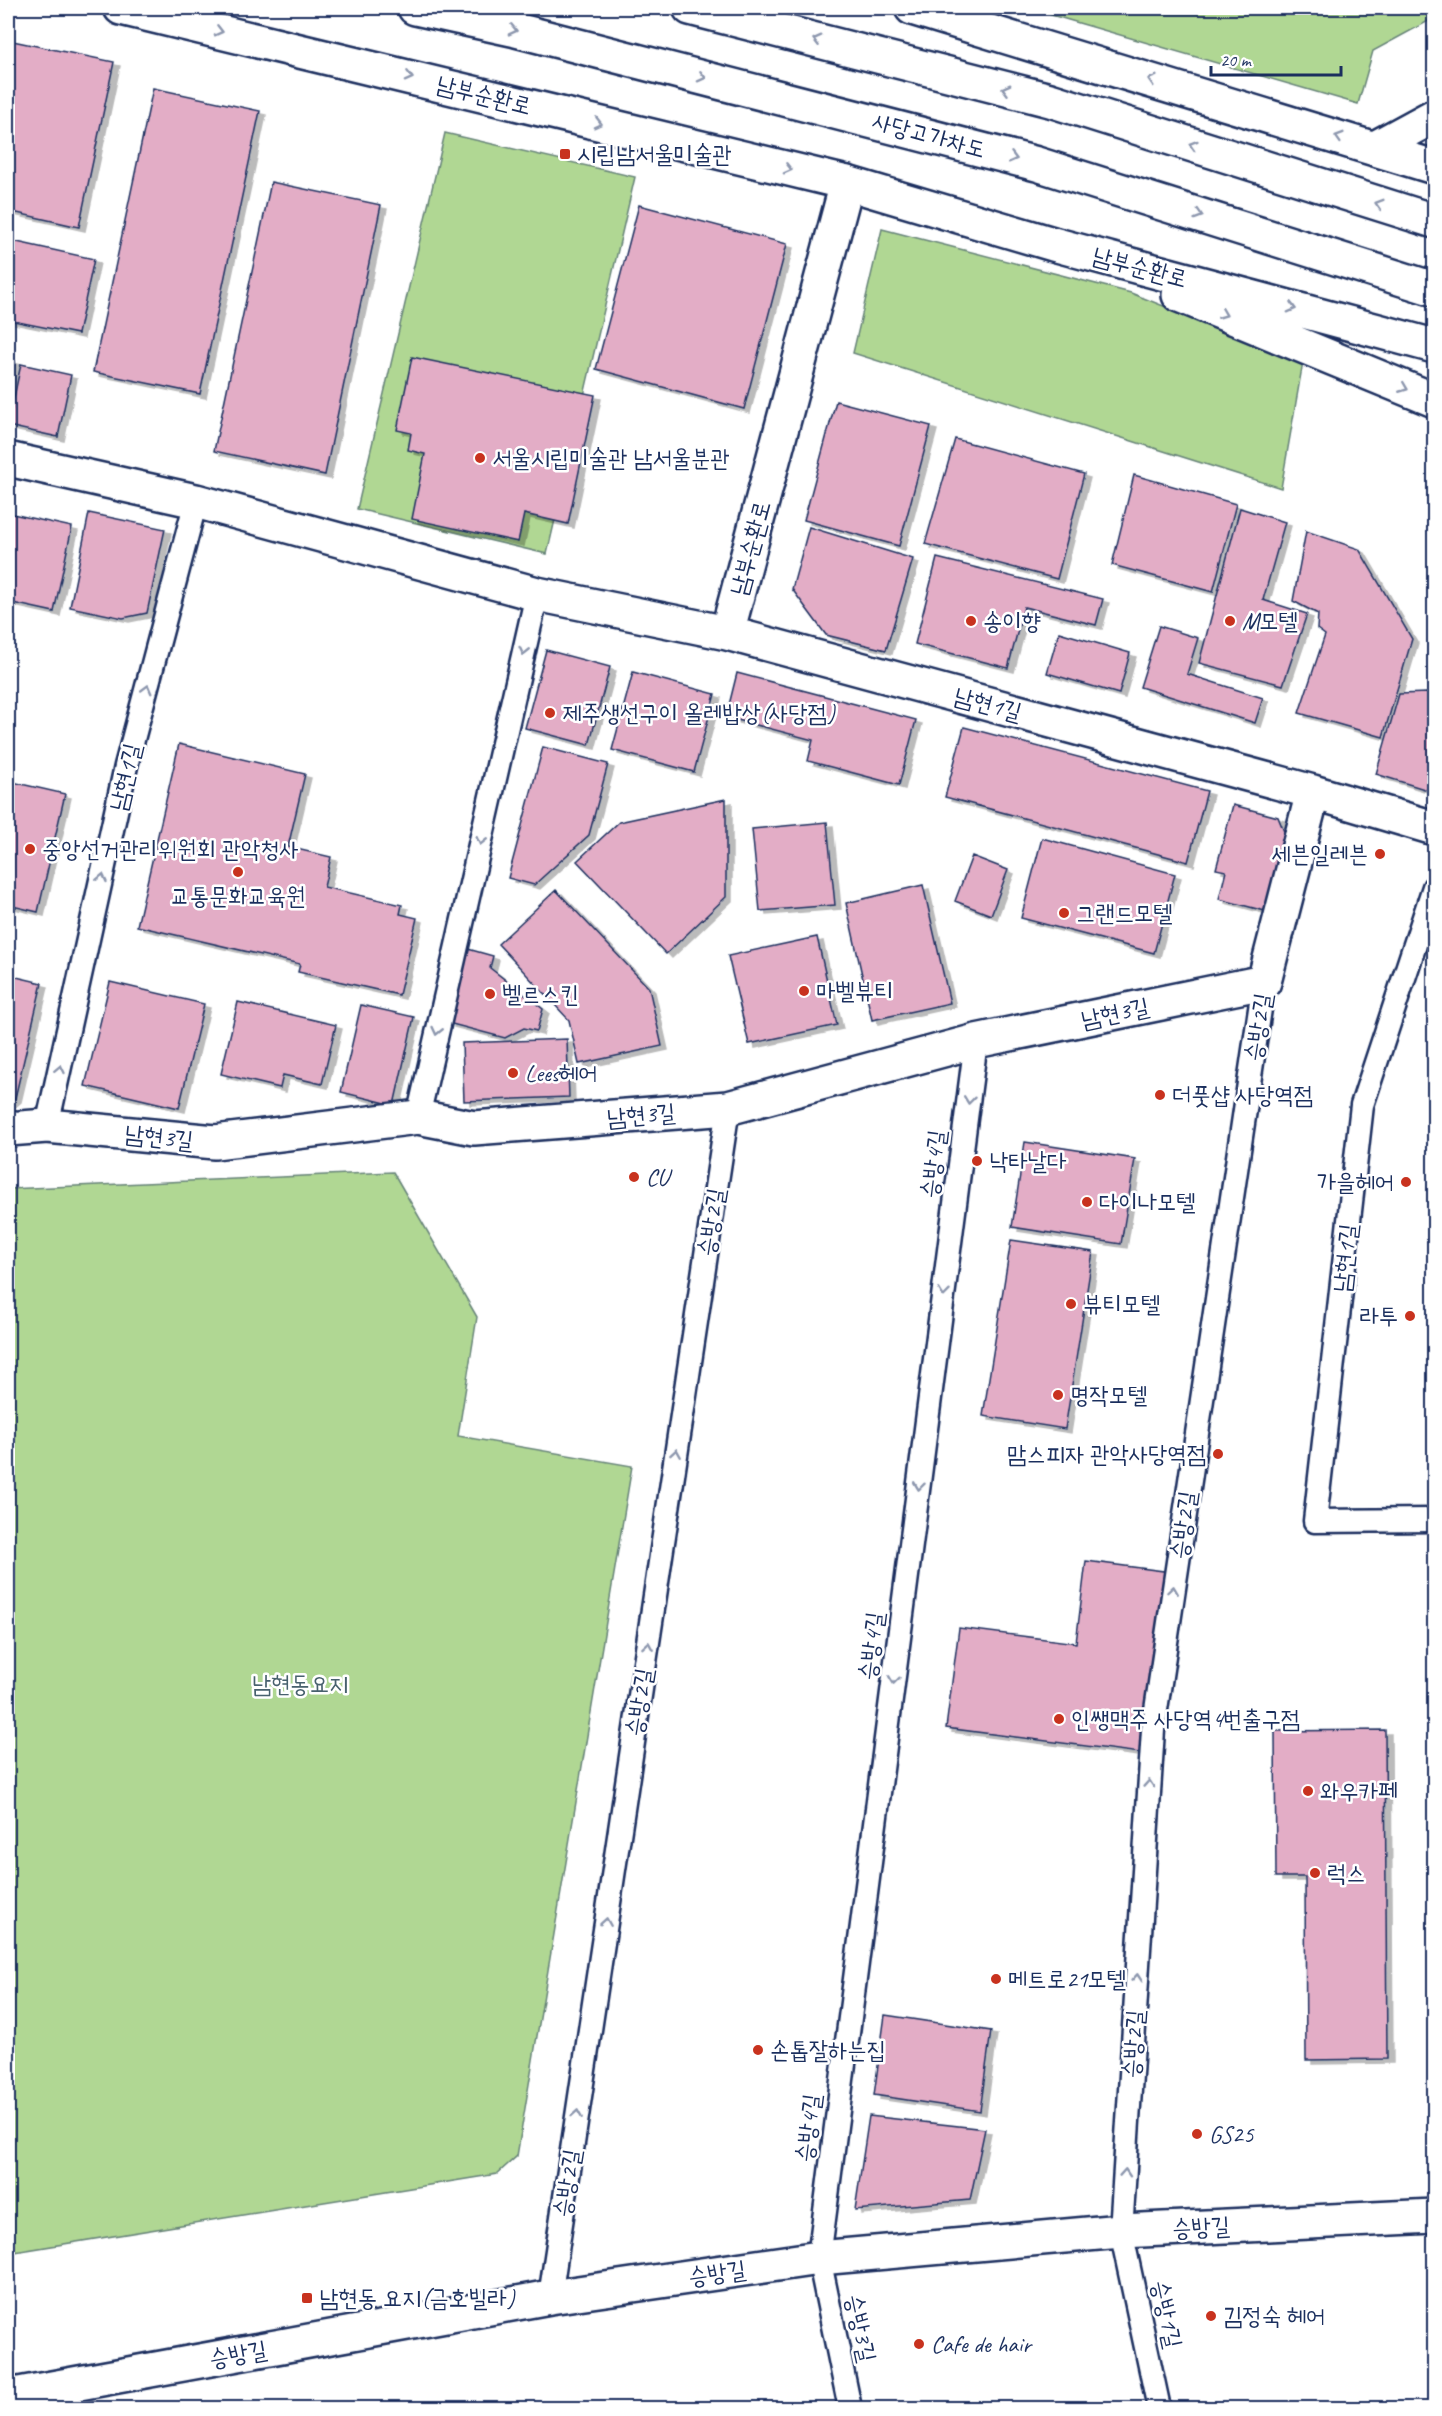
<svg xmlns="http://www.w3.org/2000/svg" width="1442" height="2416" font-family="Caveat,'Poor Story',sans-serif">
  <defs>
    <filter id="shadow"><feDropShadow dx="6" dy="4" stdDeviation="0" flood-color="#0004"/></filter>
  </defs>
  <rect width="100%" height="100%" fill="#fff"/>
  <filter id="ink" filterUnits="userSpaceOnUse"><feTurbulence type="fractalNoise" baseFrequency=".0167" numOctaves="2"/><feDisplacementMap in="SourceGraphic" scale="12" xChannelSelector="R" yChannelSelector="G"/><feConvolveMatrix kernelMatrix="1 2 1 2 8 2 1 2 1" color-interpolation-filters="sRGB"/></filter>
  <g filter="url(#ink)">
    <path fill="#b0d793" stroke="#668378" stroke-width="1.5" d="M 1027,8 L 1434,8 L 1434,18 L 1373,51 L 1358,104 Z
      M 445,133 L 635,177 L 547,554 L 357,509 Z
      M 882,229 L 1131,293 L 1303,362 L 1281,488 L 853,353 Z
      M 393,1172 L 477,1317 L 458,1436 L 632,1466 L 517,2156 L 497,2174 L 8,2253 L 8,1189 Z"/>
    <path fill="#e3adc6" stroke="#1b2f5e" stroke-width="1.5" filter="url(#shadow)" d="M 8,40 L 114,62 L 79,227 L 8,211 Z
      M 153,88 L 260,111 L 200,394 L 93,372 Z
      M 271,182 L 381,205 L 325,475 L 214,451 Z
      M 639,205 L 787,244 L 744,409 L 596,369 Z
      M 8,240 L 94,259 L 78,334 L 8,320 Z
      M 412,357 L 595,395 L 568,524 L 524,514 L 518,542 L 412,519 L 425,454 L 408,450 L 411,433 L 397,430 Z
      M 8,359 L 15,361 L 8,396 Z
      M 21,364 L 71,375 L 58,437 L 8,426 Z
      M 836,401 L 931,426 L 899,546 L 804,520 Z
      M 955,439 L 1084,474 L 1057,579 L 925,544 Z
      M 1134,475 L 1236,504 L 1213,592 L 1112,565 Z
      M 1240,508 L 1285,522 L 1263,600 L 1307,614 L 1283,685 L 1199,663 Z
      M 8,513 L 72,527 L 54,612 L 8,602 Z
      M 89,513 L 165,529 L 147,613 L 123,618 L 70,607 Z
      M 809,527 L 913,559 L 886,650 L 826,635 L 792,589 Z
      M 1306,531 L 1359,549 L 1412,639 L 1383,737 L 1299,713 L 1325,635 L 1317,629 L 1318,614 L 1293,601 Z
      M 937,558 L 1103,599 L 1096,625 L 1024,607 L 1008,668 L 915,644 Z
      M 1159,626 L 1198,638 L 1187,674 L 1263,698 L 1255,723 L 1140,687 Z
      M 1059,632 L 1130,653 L 1119,694 L 1047,673 Z
      M 546,650 L 610,667 L 589,745 L 525,728 Z
      M 633,672 L 715,694 L 694,772 L 612,750 Z
      M 737,673 L 916,720 L 899,785 L 808,761 L 813,740 L 726,717 Z
      M 1427,693 L 1434,707 L 1434,792 L 1376,774 L 1399,694 Z
      M 964,727 L 1207,791 L 1188,862 L 945,797 Z
      M 179,744 L 305,774 L 288,847 L 331,857 L 324,887 L 402,905 L 400,914 L 417,918 L 399,995 L 298,972 L 300,964 L 137,926 Z
      M 543,747 L 608,764 L 589,835 L 534,885 L 508,878 Z
      M 8,781 L 65,794 L 38,912 L 8,905 Z
      M 726,799 L 726,897 L 666,954 L 577,861 L 619,822 Z
      M 1233,805 L 1278,817 L 1285,834 L 1265,911 L 1219,899 L 1226,871 L 1216,869 Z
      M 827,822 L 835,905 L 760,911 L 752,829 Z
      M 1042,838 L 1175,874 L 1154,953 L 1021,918 Z
      M 972,856 L 1008,870 L 991,915 L 955,901 Z
      M 923,885 L 950,1003 L 872,1020 L 846,903 Z
      M 556,890 L 649,988 L 662,1046 L 579,1064 L 569,1020 L 498,944 Z
      M 817,937 L 837,1025 L 749,1044 L 728,956 Z
      M 468,949 L 493,956 L 490,968 L 543,1009 L 537,1031 L 524,1028 L 505,1038 L 448,1023 Z
      M 8,975 L 42,983 L 15,1098 L 8,1104 Z
      M 110,982 L 204,1004 L 179,1108 L 85,1086 Z
      M 238,1002 L 336,1025 L 322,1084 L 283,1075 L 280,1088 L 221,1074 Z
      M 361,1005 L 414,1017 L 394,1105 L 341,1092 Z
      M 567,1039 L 569,1097 L 464,1101 L 462,1043 Z
      M 1025,1142 L 1135,1159 L 1121,1244 L 1012,1227 Z
      M 1011,1240 L 1093,1252 L 1065,1429 L 983,1416 Z
      M 1086,1561 L 1171,1572 L 1148,1754 L 946,1728 L 959,1628 L 1076,1643 Z
      M 1385,1730 L 1387,2059 L 1306,2060 L 1305,1877 L 1276,1877 L 1275,1731 Z
      M 885,2015 L 991,2031 L 980,2111 L 874,2095 Z
      M 869,2116 L 985,2129 L 970,2200 L 855,2210 Z"/>
    <g fill="none" stroke-linecap="round" stroke-linejoin="round">
      <g stroke="#1b2f5e" stroke-width="27">
        <path id="service" d="M 1434,887 L 1362,1105 L 1315,1521 L 1434,1520
          M 418,1117 L 537,594
          M 47,1126 L 126,766 L 196,501
          M 550,2297 L 728,1108
          M 850,2408 L 819,2258 L 976,1041
          M 1159,2408 L 1121,2231 L 1153,1730 L 1264,982"/>
      </g>
      <g stroke="#1b2f5e" stroke-width="38">
        <path id="minor" d="M 8,459 L 196,501 L 537,594 L 727,633 L 1313,792 L 1434,828
          M 727,633 L 847,183
          M 8,1129 L 47,1126 L 215,1142 L 418,1117 L 474,1128 L 728,1108 L 976,1041 L 1264,982 L 1313,792
          M 8,2396 L 550,2297 L 819,2258 L 1121,2231 L 1434,2216"/>
      </g>
      <g stroke="#1b2f5e" stroke-width="38">
        <path id="primary" d="M 121,8 L 847,183 L 1053,244 L 1434,346
          M 415,8 L 516,30 L 1037,164 L 1434,289
          M 690,8 L 1050,100 L 1434,221
          M 912,8 L 1434,167
          M 1375,148 L 1434,116
          M 1179,295 L 1434,400"/>
      </g>
      <use href="#service" stroke="#fff" stroke-width="22"/>
      <use href="#minor" stroke="#fff" stroke-width="33"/>
      <use href="#primary" stroke="#fff" stroke-width="33"/>
    </g>
    <defs><path id="oneway-chevron" d="M-2-3.5L2.5 0L-2 3.5" fill="none" stroke-width="1.6" stroke-linecap="round" stroke-linejoin="round" transform="scale(1.5)"/></defs>
    <g stroke="#8d97ae">
      <use href="#oneway-chevron" transform="translate(513 30) rotate(13)"/>
      <use href="#oneway-chevron" transform="translate(219 31) rotate(14)"/>
      <use href="#oneway-chevron" transform="translate(817 40) rotate(-166)"/>
      <use href="#oneway-chevron" transform="translate(409 77) rotate(14)"/>
      <use href="#oneway-chevron" transform="translate(702 77) rotate(14)"/>
      <use href="#oneway-chevron" transform="translate(1152 80) rotate(-163)"/>
      <use href="#oneway-chevron" transform="translate(1006 89) rotate(-165)"/>
      <use href="#oneway-chevron" transform="translate(598 123) rotate(14)"/>
      <use href="#oneway-chevron" transform="translate(1339 137) rotate(-163)"/>
      <use href="#oneway-chevron" transform="translate(1193 145) rotate(-162)"/>
      <use href="#oneway-chevron" transform="translate(1013 158) rotate(15)"/>
      <use href="#oneway-chevron" transform="translate(788 169) rotate(14)"/>
      <use href="#oneway-chevron" transform="translate(1379 204) rotate(-163)"/>
      <use href="#oneway-chevron" transform="translate(1199 215) rotate(18)"/>
      <use href="#oneway-chevron" transform="translate(1292 308) rotate(15)"/>
      <use href="#oneway-chevron" transform="translate(1223 314) rotate(22)"/>
      <use href="#oneway-chevron" transform="translate(1404 388) rotate(22)"/>
      <use href="#oneway-chevron" transform="translate(524 651) rotate(103)"/>
      <use href="#oneway-chevron" transform="translate(147 689) rotate(-75)"/>
      <use href="#oneway-chevron" transform="translate(481 841) rotate(103)"/>
      <use href="#oneway-chevron" transform="translate(102 878) rotate(-78)"/>
      <use href="#oneway-chevron" transform="translate(437 1031) rotate(103)"/>
      <use href="#oneway-chevron" transform="translate(60 1069) rotate(-78)"/>
      <use href="#oneway-chevron" transform="translate(969 1100) rotate(97)"/>
      <use href="#oneway-chevron" transform="translate(944 1293) rotate(97)"/>
      <use href="#oneway-chevron" transform="translate(676 1453) rotate(-81)"/>
      <use href="#oneway-chevron" transform="translate(919 1486) rotate(97)"/>
      <use href="#oneway-chevron" transform="translate(1173 1590) rotate(-82)"/>
      <use href="#oneway-chevron" transform="translate(648 1646) rotate(-81)"/>
      <use href="#oneway-chevron" transform="translate(894 1680) rotate(97)"/>
      <use href="#oneway-chevron" transform="translate(1149 1784) rotate(-86)"/>
      <use href="#oneway-chevron" transform="translate(606 1922) rotate(-81)"/>
      <use href="#oneway-chevron" transform="translate(1137 1978) rotate(-86)"/>
      <use href="#oneway-chevron" transform="translate(577 2114) rotate(-81)"/>
      <use href="#oneway-chevron" transform="translate(1125 2173) rotate(-86)"/>
    </g>
  </g>
  <g fill="#c8321e" stroke="#fff" stroke-width="2">
    <rect x="559" y="148" width="12" height="12" rx="3"/>
    <circle cx="480" cy="458" r="6"/>
    <circle cx="971" cy="621" r="6"/>
    <circle cx="1230" cy="621" r="6"/>
    <circle cx="550" cy="713" r="6"/>
    <circle cx="30" cy="849" r="6"/>
    <circle cx="1380" cy="854" r="6"/>
    <circle cx="238" cy="872" r="6"/>
    <circle cx="1064" cy="913" r="6"/>
    <circle cx="804" cy="991" r="6"/>
    <circle cx="490" cy="994" r="6"/>
    <circle cx="513" cy="1073" r="6"/>
    <circle cx="1160" cy="1095" r="6"/>
    <circle cx="977" cy="1161" r="6"/>
    <circle cx="634" cy="1177" r="6"/>
    <circle cx="1406" cy="1182" r="6"/>
    <circle cx="1087" cy="1202" r="6"/>
    <circle cx="1071" cy="1304" r="6"/>
    <circle cx="1410" cy="1316" r="6"/>
    <circle cx="1058" cy="1395" r="6"/>
    <circle cx="1218" cy="1454" r="6"/>
    <circle cx="1059" cy="1719" r="6"/>
    <circle cx="1308" cy="1791" r="6"/>
    <circle cx="1315" cy="1873" r="6"/>
    <circle cx="996" cy="1979" r="6"/>
    <circle cx="758" cy="2050" r="6"/>
    <circle cx="1197" cy="2134" r="6"/>
    <rect x="301" y="2292" width="12" height="12" rx="3"/>
    <circle cx="1211" cy="2316" r="6"/>
    <circle cx="919" cy="2344" r="6"/>
  </g>
  <g text-anchor="middle" stroke-width="5" stroke-linejoin="round" paint-order="stroke">
    <g font-size="24" fill="#1b2f5e" stroke="#fff">
      <text transform="translate(484 95) rotate(14)" y="8">남부순환로</text>
      <text transform="translate(929 135) rotate(15)" y="8">사당고가차도</text>
      <text transform="translate(1140 267) rotate(15)" y="8">남부순환로</text>
      <text transform="translate(750 548) rotate(-75)" y="8">남부순환로</text>
      <text transform="translate(988 704) rotate(15)" y="8">남현1길</text>
      <text transform="translate(125 777) rotate(-77)" y="8">남현1길</text>
      <text transform="translate(1115 1013) rotate(-12)" y="8">남현3길</text>
      <text transform="translate(1258 1027) rotate(-81)" y="8">승방2길</text>
      <text transform="translate(641 1115) rotate(-5)" y="8">남현3길</text>
      <text transform="translate(159 1137) rotate(6)" y="8">남현3길</text>
      <text transform="translate(933 1164) rotate(-83)" y="8">승방4길</text>
      <text transform="translate(711 1222) rotate(-81)" y="8">승방2길</text>
      <text transform="translate(1345 1258) rotate(-84)" y="8">남현1길</text>
      <text transform="translate(1183 1525) rotate(-82)" y="8">승방2길</text>
      <text transform="translate(871 1646) rotate(-83)" y="8">승방4길</text>
      <text transform="translate(639 1702) rotate(-81)" y="8">승방2길</text>
      <text transform="translate(1133 2044) rotate(-86)" y="8">승방2길</text>
      <text transform="translate(808 2128) rotate(-83)" y="8">승방4길</text>
      <text transform="translate(567 2183) rotate(-81)" y="8">승방2길</text>
      <text transform="translate(1201 2227) rotate(-3)" y="8">승방길</text>
      <text transform="translate(717 2273) rotate(-8)" y="8">승방길</text>
      <text transform="translate(1167 2314) rotate(78)" y="8">승방1길</text>
      <text transform="translate(861 2328) rotate(78)" y="8">승방3길</text>
      <text transform="translate(238 2354) rotate(-10)" y="8">승방길</text>
    </g>
    <g font-size="24" fill="#1b2f5e" stroke="#fff" text-anchor="start">
      <text x="577" y="162">시립남서울미술관</text>
      <text x="492" y="466">서울시립미술관 남서울분관</text>
      <text x="983" y="629">송이향</text>
      <text x="1242" y="629">M모텔</text>
      <text x="562" y="721">제주생선구이 올레밥상(사당점)</text>
      <text x="42" y="857">중앙선거관리위원회 관악청사</text>
      <text x="1368" y="862" text-anchor="end">세븐일레븐</text>
      <text x="238" y="904" text-anchor="middle">교통문화교육원</text>
      <text x="1076" y="921">그랜드모텔</text>
      <text x="816" y="999">마벨뷰티</text>
      <text x="502" y="1002">벨르스킨</text>
      <text x="525" y="1081">Lees헤어</text>
      <text x="1172" y="1103">더풋샵 사당역점</text>
      <text x="989" y="1169">낙타날다</text>
      <text x="646" y="1185">CU</text>
      <text x="1394" y="1190" text-anchor="end">가을헤어</text>
      <text x="1099" y="1210">다이나모텔</text>
      <text x="1083" y="1312">뷰티모텔</text>
      <text x="1398" y="1324" text-anchor="end">라투</text>
      <text x="1070" y="1403">명작모텔</text>
      <text x="1206" y="1462" text-anchor="end">맘스피자 관악사당역점</text>
      <text x="1071" y="1727">인쌩맥주 사당역4번출구점</text>
      <text x="1320" y="1799">와우카페</text>
      <text x="1327" y="1881">럭스</text>
      <text x="1008" y="1987">메트로21모텔</text>
      <text x="770" y="2058">손톱잘하는집</text>
      <text x="1209" y="2142">GS25</text>
      <text x="319" y="2306">남현동 요지(금호빌라)</text>
      <text x="1223" y="2324">김정숙 헤어</text>
      <text x="931" y="2352">Cafe de hair</text>
    </g>
    <g font-size="24" fill="#48616e" stroke="#fff">
      <text x="300" y="1692">남현동요지</text>
    </g>
  </g>
  <rect width="1442" height="2416" fill="none" stroke="#fff" stroke-width="30"/>
  <rect x="15" y="15" width="1412" height="2386" fill="none" stroke="#1b2f5e" stroke-width="2" filter="url(#ink)"/>
  <path d="M1211 66v9h130v-9" fill="none" stroke="#1b2f5e" stroke-width="3"/>
  <text x="1220" y="66" font-size="18" fill="#1b2f5e" stroke="#ffffff" stroke-width="4.5" paint-order="stroke">20 m</text>
</svg>
